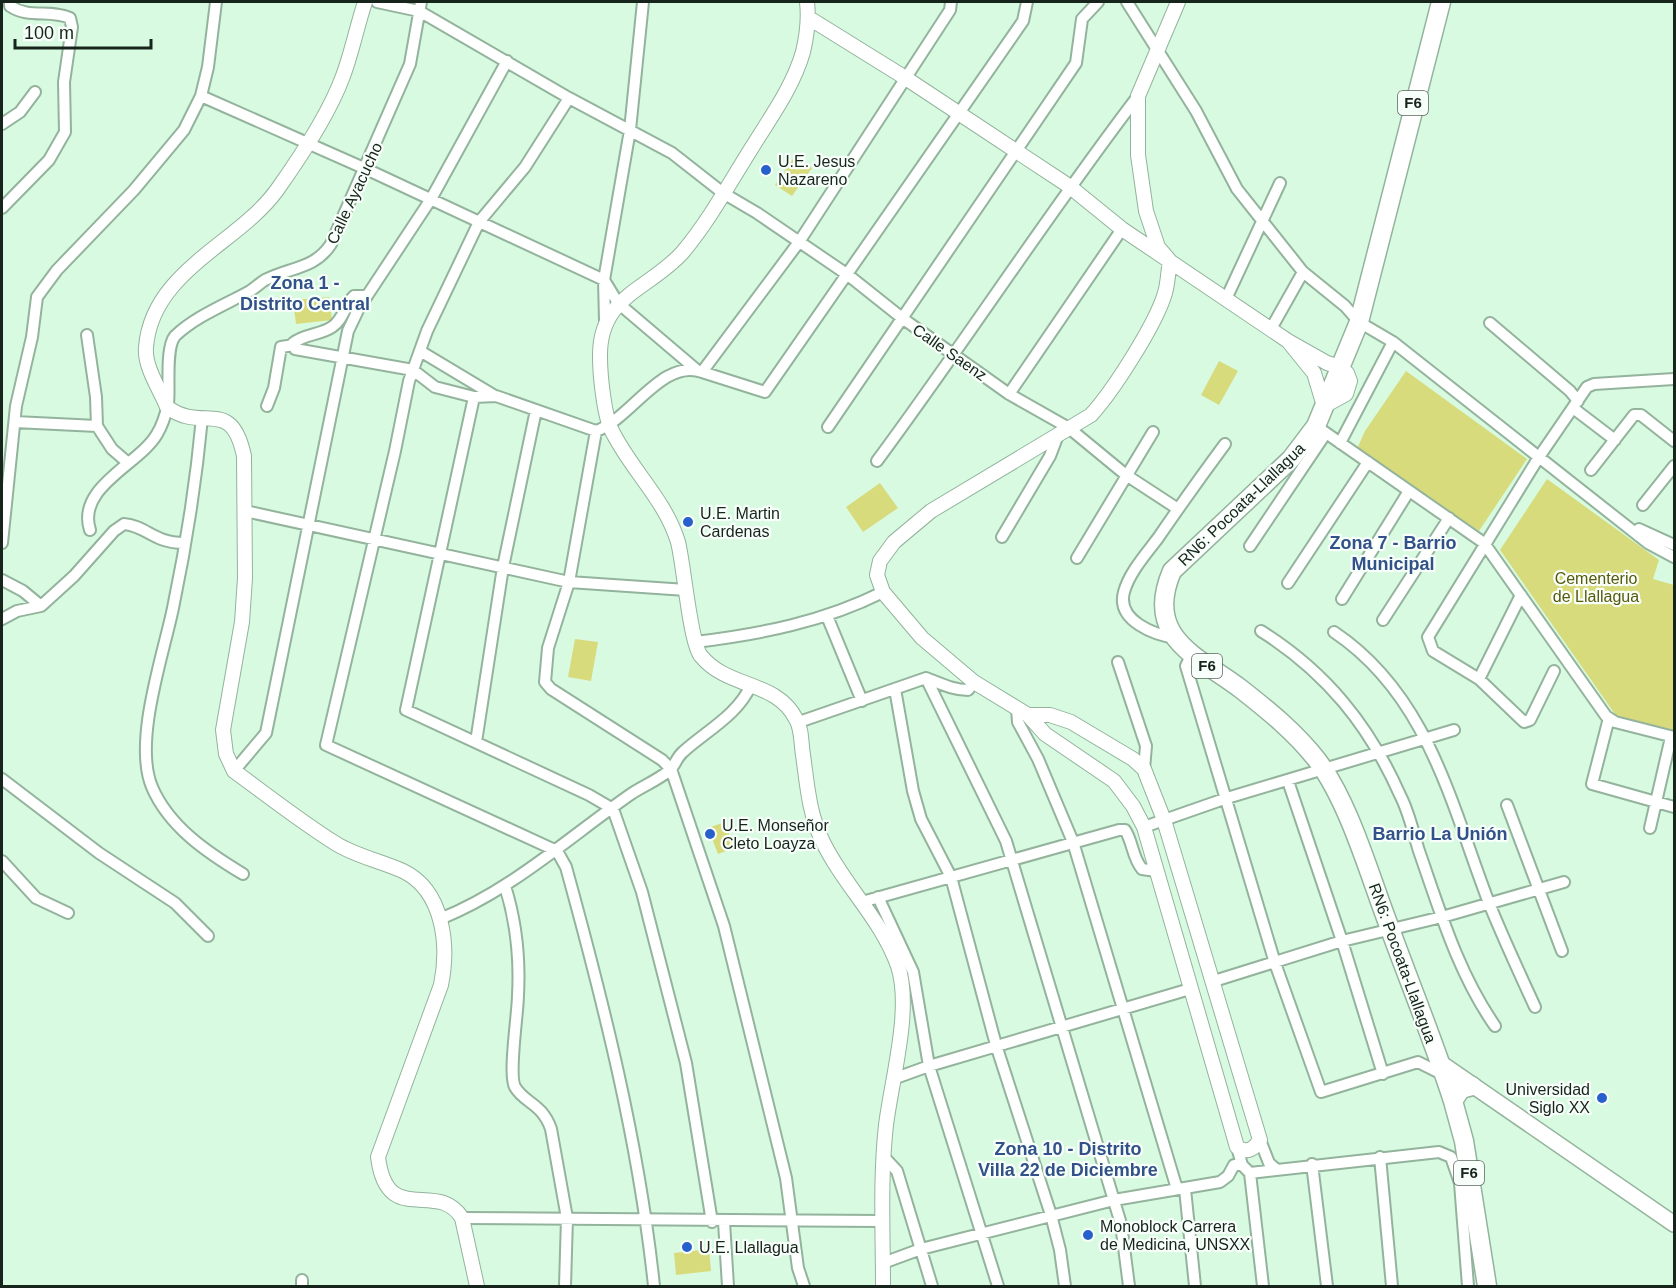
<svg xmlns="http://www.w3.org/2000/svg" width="1676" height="1288" font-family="Arial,sans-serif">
  <rect width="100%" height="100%" fill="#d8fae1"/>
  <path fill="#d8db7c" d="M 795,156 L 812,168 L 792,196 L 775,185 Z
    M 329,297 L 332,320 L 296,324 L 293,300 Z
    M 1219,361 L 1238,371 L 1219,405 L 1201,395 Z
    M 1406,371 L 1527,459 L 1479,531 L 1357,449 L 1365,431 Z
    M 1547,479 L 1659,560 L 1653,579 L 1674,585 L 1674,732 L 1617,717 L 1500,550 Z
    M 880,483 L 898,508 L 863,532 L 846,507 Z
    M 575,639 L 598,642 L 591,681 L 568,677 Z
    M 725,822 L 734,848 L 718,854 L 708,828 Z
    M 709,1249 L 711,1271 L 676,1275 L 674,1253 Z"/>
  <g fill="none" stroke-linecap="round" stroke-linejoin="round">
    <g stroke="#93b39c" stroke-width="14">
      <path id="minor" d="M 377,2 L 419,11 L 569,98 L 672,153 L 723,193 L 757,213 L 848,275 L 902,318 L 1009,394 L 1069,428 L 1126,475 L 1178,509
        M 1127,2 L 1196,111 L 1237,189 L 1303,272 L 1345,306 L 1359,322 L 1393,342 L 1648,543 L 1674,557
        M 201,96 L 366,169 L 604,280 L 618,303 L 698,371
        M 569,98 L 525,167 L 479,222 L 427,331 L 409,381 L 395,451 L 326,745 L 557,851 L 566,867 C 604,1005 639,1144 654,1286
        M 2,124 L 20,112 L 35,92
        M 2,208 L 49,160 L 65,132 L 64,82 L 72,27 L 70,18 C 50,9 29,19 10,6 L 10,2
        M 367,296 L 354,296 C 345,305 343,320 332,327 C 320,335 305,334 293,343 L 295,349 L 413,370 L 435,387 L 474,397 L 496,396 L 596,431 C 631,419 662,358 702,372 L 799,242 L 950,10 L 951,2
        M 1226,299 L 1280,183
        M 605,321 L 604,280 L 630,130 L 643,2
        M 1490,323 L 1570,391 L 1578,401
        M 1272,327 L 1303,272
        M 87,335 L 96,397 L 97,426 L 112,449 L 127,462
        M 420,351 L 495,396
        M 702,372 L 765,392 L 1023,21 L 1027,2
        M 1009,394 L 1122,229
        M 474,397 L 406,710 L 589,795 L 613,809 L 642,892 L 686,1063 L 712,1222
        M 267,406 L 274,388 L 281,347 L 294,345
        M 1573,408 L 1615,440
        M 202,418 C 196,482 186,546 173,608 C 163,656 133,742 152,787 C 169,827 208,853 243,874
        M 15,422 L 97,426
        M 1316,426 L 1484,543 L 1606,716 L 1615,722 L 1674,737
        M 828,427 L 1076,63 L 1082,19 L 1098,2
        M 596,431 L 569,582 L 548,648 L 545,682 L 551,689 L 662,760 L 671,769 L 724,926 L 786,1178 L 798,1268 L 804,1286
        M 1340,443 L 1393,342
        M 877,461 C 966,341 1047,215 1138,96
        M 1591,470 L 1634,415 L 1641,415 L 1674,441
        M 1643,505 L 1674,466
        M 245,511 L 569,582 L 686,590
        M 1639,529 L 1674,545
        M 90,530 C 76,487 140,464 157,434 C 162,426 166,413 168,404 C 170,388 165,348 175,336 C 196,316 225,305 250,291 C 255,288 260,283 265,280 C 290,267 315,269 331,244 L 410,64 L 421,2
        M 1002,537 L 1050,456 L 1058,435
        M 2,543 L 16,406 L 32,337 L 37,297 L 57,270 L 134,190 L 184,130 L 201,96 L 208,67 L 216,2
        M 1250,546 L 1326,433
        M 1077,558 L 1153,432
        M 2,580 L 23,591 L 41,606
        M 1288,583 L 1368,462
        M 1342,599 L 1409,491
        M 827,616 L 862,701
        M 2,619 L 17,611 L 41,606 L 74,576 L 114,531 L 124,524 C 147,526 153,543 184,543
        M 1383,620 L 1449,518
        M 1261,631 C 1326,672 1369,725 1400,795 C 1409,812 1413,832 1419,851 C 1440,911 1458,973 1495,1026
        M 1334,632 C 1428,695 1451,804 1489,903 C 1503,938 1519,972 1535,1007
        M 1176,638 C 1155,635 1116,621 1124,592 C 1129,573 1146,554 1158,538 C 1180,506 1202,475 1225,444
        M 695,642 C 761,634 823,622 883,592
        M 1191,656 L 1186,666 L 1275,963 L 1321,1092 L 1418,1062 L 1444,1075
        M 1118,662 L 1146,746 L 1144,769
        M 1554,671 L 1530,720 L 1524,722 L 1479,679 L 1433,651 L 1428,637 L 1539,457 L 1587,387 L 1594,384 L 1674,379
        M 926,678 L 1006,841 L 1121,1224 L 1129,1286
        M 1479,679 L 1521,595
        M 895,689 L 913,791 L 921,819 L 951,877 L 996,1045 L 1051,1215 L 1060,1250 L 1065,1286
        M 1017,709 L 1018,722 L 1038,759 L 1073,842 L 1177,1189
        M 1609,718 L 1592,784 L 1674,807
        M 799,722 L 926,678 C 940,683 952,690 968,690 L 974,682
        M 476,742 L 503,567 L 536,410
        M 234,771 L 266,733 L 348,331 L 359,308 L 431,199 L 507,61
        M 2,779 L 99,853 L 175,903 L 208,936
        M 1288,781 L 1342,941 L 1383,1074
        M 1507,805 L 1562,951
        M 1144,827 L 1227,798 L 1454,730
        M 1650,828 L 1671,737
        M 2,861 L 36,898 L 68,913
        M 505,886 C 516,921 520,958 518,995 C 518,1013 508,1075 515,1087 C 524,1103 542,1103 551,1129 L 567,1218 L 565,1286
        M 878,897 L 913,972 L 929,1066 L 998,1286
        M 862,902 L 1119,830 L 1125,830 C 1133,842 1132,857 1142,869 L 1156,871
        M 440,919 C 512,890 568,838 631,794 C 643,786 658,780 670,770 C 675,765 677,757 683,752 C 706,731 738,715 751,685
        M 1214,981 L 1342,941 L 1442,917 L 1564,882
        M 893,1079 L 929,1066 L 1190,989
        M 1260,1140 L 1269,1163 L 1276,1169
        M 1237,1147 L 1242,1165 L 1250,1173 L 1263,1286
        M 884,1157 L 897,1171 L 932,1286
        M 1380,1157 L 1392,1286
        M 1312,1164 L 1327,1286
        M 1250,1173 L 1439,1152 L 1451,1157 L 1460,1183 L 1468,1286
        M 1185,1189 L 1195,1286
        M 462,1218 L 881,1221
        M 724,1222 L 728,1286
        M 883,1263 L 921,1249 L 1114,1200 L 1220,1182 L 1228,1176 L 1234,1165 L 1242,1165
        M 302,1280 L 302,1286"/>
    </g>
    <g stroke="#93b39c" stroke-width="16">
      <path id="tertiary" d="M 365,2 C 357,26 352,52 343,76 C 330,112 299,159 277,190 C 238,244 152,271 146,347 C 144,367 160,389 167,407 C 203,434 231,395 244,456 L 245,578 L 242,622 L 223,730 L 226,754 L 234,771 C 267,795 300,821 335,843 C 355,856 381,861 403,871 C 444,891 449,946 441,985 L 378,1157 C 387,1229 437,1178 462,1218 L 477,1286
        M 807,2 C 809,19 807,35 803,52 C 793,87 770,118 751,149 C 729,184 709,221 682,253 C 648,290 599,296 600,357 C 600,374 604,414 611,429 C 630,469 665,499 678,542 C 684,565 690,643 701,656 C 728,689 776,680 796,719 C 802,729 801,743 803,755 C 807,783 809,814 822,840 C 843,885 881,918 898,966 C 912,1009 892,1078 886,1125 C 880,1179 883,1233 883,1286
        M 809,18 L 904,77 L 1069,186 L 1122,229 L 1288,341 L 1327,363 L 1340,367 L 1347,373 L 1350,381 L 1346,394 L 1324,406 L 1314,373 L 1288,341
        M 1028,715 L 1050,715 L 1071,722 L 1133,759 L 1144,769 L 1164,820 L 1260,1140 C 1254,1149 1247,1154 1237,1147 L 1144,827 L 1133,806 L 1114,781 L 1045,734 L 1028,715 L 974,682 L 922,638 L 883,592 L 877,575 L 880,561 L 894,542 L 931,511 L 1091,415 C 1113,391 1156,324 1165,293 C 1168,283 1168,272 1170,261 L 1158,247 L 1146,211 L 1138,155 L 1138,96 L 1178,2"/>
    </g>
    <g stroke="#93b39c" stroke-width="18">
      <path id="secondary" d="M 1439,1062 L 1674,1224"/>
    </g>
    <g stroke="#93b39c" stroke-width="21">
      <path id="trunk" d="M 1441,2 L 1359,322 L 1316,426 L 1291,459 L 1172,571 C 1143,638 1199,657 1241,689 C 1269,711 1295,732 1317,760 C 1348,801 1368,870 1386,918 C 1408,979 1433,1039 1453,1101 L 1464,1141 L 1487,1286
        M 1453,1101 L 1461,1089 L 1472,1086"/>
    </g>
    <use href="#minor" stroke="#fff" stroke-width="10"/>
    <use href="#tertiary" stroke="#fff" stroke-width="14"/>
    <use href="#secondary" stroke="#fff" stroke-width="15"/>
    <use href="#trunk" stroke="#fff" stroke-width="18"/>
  </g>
  <g fill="#2760cd" stroke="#f8fffa" stroke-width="2">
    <circle cx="766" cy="170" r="6"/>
    <circle cx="688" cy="522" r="6"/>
    <circle cx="710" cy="834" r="6"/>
    <circle cx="1602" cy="1098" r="6"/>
    <circle cx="1088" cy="1235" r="6"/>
    <circle cx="687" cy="1247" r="6"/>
  </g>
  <g text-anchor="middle" stroke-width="4.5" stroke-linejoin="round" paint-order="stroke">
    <g fill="#f8fffa" stroke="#5a665e" stroke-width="1.5">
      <rect x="1398" y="91" width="30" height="24" rx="4.5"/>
      <rect x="1192" y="654" width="30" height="24" rx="4.5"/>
      <rect x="1454" y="1161" width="30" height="24" rx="4.5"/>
    </g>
    <g font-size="15" font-weight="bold" fill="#17241b">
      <text x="1413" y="108">F6</text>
      <text x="1207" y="671">F6</text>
      <text x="1469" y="1178">F6</text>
    </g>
    <g font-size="16" fill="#17241b" stroke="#f8fffa" text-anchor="start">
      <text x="778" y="167">U.E. Jesus<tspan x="778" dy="18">Nazareno</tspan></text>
      <text x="700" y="519">U.E. Martin<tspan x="700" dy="18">Cardenas</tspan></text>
      <text x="722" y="831">U.E. Monseñor<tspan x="722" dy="18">Cleto Loayza</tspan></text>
      <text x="1590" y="1095" text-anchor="end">Universidad<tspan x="1590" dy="18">Siglo XX</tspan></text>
      <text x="1100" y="1232">Monoblock Carrera<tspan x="1100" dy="18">de Medicina, UNSXX</tspan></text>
      <text x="699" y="1253">U.E. Llallagua</text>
    </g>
    <g font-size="16" fill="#17241b" stroke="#f8fffa">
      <text transform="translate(354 193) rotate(-65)" y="6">Calle Ayacucho</text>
      <text transform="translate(950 352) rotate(35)" y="6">Calle Saenz</text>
      <text transform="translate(1241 504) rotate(-44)" y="6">RN6: Pocoata-Llallagua</text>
      <text transform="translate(1403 963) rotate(70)" y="6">RN6: Pocoata-Llallagua</text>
    </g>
    <g font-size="16" fill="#58590c" stroke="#f8fffa">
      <text x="1596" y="584">Cementerio<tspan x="1596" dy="18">de Llallagua</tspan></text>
    </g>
    <g font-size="18" font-weight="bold" fill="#325189" stroke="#f8fffa">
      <text x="305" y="289">Zona 1 -<tspan x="305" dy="21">Distrito Central</tspan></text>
      <text x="1393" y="549">Zona 7 - Barrio<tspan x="1393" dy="21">Municipal</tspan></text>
      <text x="1440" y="840">Barrio La Unión</text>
      <text x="1068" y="1155">Zona 10 - Distrito<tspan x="1068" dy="21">Villa 22 de Diciembre</tspan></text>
    </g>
  </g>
  <rect width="1676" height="1288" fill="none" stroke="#17241b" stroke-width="6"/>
  <path d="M15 39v9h136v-9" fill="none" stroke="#17241b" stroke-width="3"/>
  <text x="24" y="39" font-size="18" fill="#17241b" stroke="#f8fffa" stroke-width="4.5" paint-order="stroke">100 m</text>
</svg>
